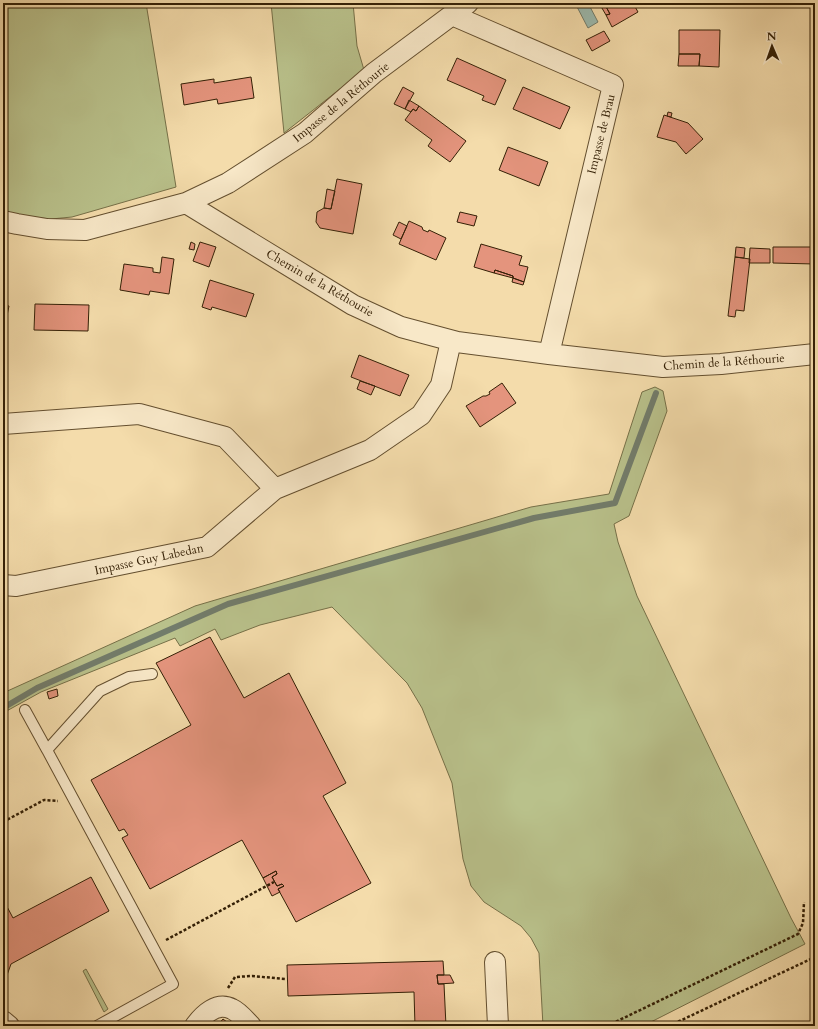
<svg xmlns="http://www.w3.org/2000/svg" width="818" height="1029" font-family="Cardo,serif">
  <rect width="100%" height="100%" fill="#f4dcab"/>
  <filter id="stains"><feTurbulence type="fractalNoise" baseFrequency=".005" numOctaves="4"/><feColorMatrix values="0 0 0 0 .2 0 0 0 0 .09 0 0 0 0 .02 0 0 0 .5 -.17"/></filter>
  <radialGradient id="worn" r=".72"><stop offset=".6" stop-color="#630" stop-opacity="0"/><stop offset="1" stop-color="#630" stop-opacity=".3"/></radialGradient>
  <path fill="#b9c18b" stroke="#767048" d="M 3,3 L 146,3 L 176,187 L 72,217 L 51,219 L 21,216 L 3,210 Z
    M 271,3 L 353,3 L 357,46 L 364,70 L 284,133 Z
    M 655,387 L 663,391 L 667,411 L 629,516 L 614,524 L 618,542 L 637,596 L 791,918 L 805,944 L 643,1026 L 543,1026 L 539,953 L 531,938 L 521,926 L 484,902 L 471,886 L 463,859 L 452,783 L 422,708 L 407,683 L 332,607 L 260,625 L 221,640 L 215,629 L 180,646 L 175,638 L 41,692 L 3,713 L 3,693 L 195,606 L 531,507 L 609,494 L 642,392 Z
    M 86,969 L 108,1009 L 104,1012 L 83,971 Z"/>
  <path fill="#9cbaae" stroke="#727c6b" d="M 575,3 L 588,3 L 598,22 L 588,28 Z"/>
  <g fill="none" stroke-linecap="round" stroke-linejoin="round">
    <path stroke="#727c6b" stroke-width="6" d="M 3,708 L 37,688 L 228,604 L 534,518 L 615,503 L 656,393"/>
  </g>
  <path fill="#e4947d" stroke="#342006" d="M 599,3 L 604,3 L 610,14 L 606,15 Z
    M 604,3 L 633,3 L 638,12 L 612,27 L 606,15 L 610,14 Z
    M 732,3 L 742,3 L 741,7 L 731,5 Z
    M 679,30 L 720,30 L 719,67 L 699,66 L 700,54 L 679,54 Z
    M 604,31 L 610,41 L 592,51 L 586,40 Z
    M 679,54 L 700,54 L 699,66 L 678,66 Z
    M 457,58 L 506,80 L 495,105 L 482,100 L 484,96 L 447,80 Z
    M 251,77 L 254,98 L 218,104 L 217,99 L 184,105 L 181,84 L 214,79 L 214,83 Z
    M 403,87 L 414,93 L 405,109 L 394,104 Z
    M 523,87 L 570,107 L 560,129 L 513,109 Z
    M 409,100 L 419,106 L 416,111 L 413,109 L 411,112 L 405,109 Z
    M 419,106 L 466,141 L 450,162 L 428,146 L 432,140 L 405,120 L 413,109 L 416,111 Z
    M 668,112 L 672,113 L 671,117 L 667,116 Z
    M 664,115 L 688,123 L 703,139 L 686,154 L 676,142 L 657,137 Z
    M 508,147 L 548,162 L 539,186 L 499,170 Z
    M 337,179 L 362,184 L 353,234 L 320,228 L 316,222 L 317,212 L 324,208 L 331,209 Z
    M 327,189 L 335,191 L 331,209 L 324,208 Z
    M 460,212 L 477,216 L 474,226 L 457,222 Z
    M 409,221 L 422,227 L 423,230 L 428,232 L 429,230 L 446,238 L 436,260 L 399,244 Z
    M 399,222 L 407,226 L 401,239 L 393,235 Z
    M 3,228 L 6,228 L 3,254 Z
    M 191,242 L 195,244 L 194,250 L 189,249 Z
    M 200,242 L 216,247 L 209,267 L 193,261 Z
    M 481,244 L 522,256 L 519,265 L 528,267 L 524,282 L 513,278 L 513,276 L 495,270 L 494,273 L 474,267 Z
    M 736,247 L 745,248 L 744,258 L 735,257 Z
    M 773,247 L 815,247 L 815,264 L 773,263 Z
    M 750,248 L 770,249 L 770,263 L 749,263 Z
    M 162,257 L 174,259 L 169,294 L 150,291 L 149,295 L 120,290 L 124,264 L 153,268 L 153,272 L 160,273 Z
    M 735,257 L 750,259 L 744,311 L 736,310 L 735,317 L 728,316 Z
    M 495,270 L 513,276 L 513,278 L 494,273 Z
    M 513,278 L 524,282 L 523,285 L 512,282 Z
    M 210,280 L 254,294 L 246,317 L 212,307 L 211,310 L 202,307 Z
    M 35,304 L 89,305 L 88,331 L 34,330 Z
    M 3,305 L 9,306 L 4,330 L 3,330 Z
    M 359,355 L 409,375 L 400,396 L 351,377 Z
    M 360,381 L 375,386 L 371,395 L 357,389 Z
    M 502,383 L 516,403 L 480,427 L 466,406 L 483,396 L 486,396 L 490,394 L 489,392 Z
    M 210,637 L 244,698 L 289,673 L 346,783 L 323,796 L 371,883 L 296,922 L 278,889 L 284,886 L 282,884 L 277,886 L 272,877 L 277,874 L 276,871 L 263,878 L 242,840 L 150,889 L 122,838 L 128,835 L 124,829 L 119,831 L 91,780 L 191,725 L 156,663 Z
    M 57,689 L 58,696 L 49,699 L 47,692 Z
    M 276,871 L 277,874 L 272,877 L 277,886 L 282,884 L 284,886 L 278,889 L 280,892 L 272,896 L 263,878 Z
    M 91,877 L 109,911 L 11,964 L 6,978 L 3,977 L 3,899 L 13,918 Z
    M 443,961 L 444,975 L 437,975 L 438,984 L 444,984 L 446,1026 L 415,1026 L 414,992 L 288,996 L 287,965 Z
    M 437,975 L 450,975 L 454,983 L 438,984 Z
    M 223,1019 L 232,1026 L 217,1026 Z"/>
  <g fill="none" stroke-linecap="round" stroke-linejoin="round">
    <g stroke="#644f2f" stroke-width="12">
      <path id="lane" d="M 25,710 L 47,750
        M 97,1026 L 173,984 L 47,750 L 100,691 L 129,677 L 152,674"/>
    </g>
    <g stroke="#644f2f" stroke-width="22">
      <path id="street" d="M 452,15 L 613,85 L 549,354
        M 186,203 L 228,183 L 305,133 L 374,73 L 468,3
        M 3,221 L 17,224 L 47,229 L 85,230 L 186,203 L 353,305 L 401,327 L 457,342 L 549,354 L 663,367 L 721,364 L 815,354
        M 3,424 L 139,414 L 225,437 L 275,489 L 370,450 L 421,415 L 441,385 L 451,341
        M 3,585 L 16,586 L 207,547 L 275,489
        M 495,962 L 498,1026
        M 3,1021 L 9,1026
        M 195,1026 C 203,1015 217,1001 232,1009 C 239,1012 246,1021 251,1026"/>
    </g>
    <path stroke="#342006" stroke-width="2.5" stroke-dasharray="3 2" stroke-linecap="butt" d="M 3,822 L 44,800 L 58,801
      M 166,940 L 274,882
      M 228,988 L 235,977 L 252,976 L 286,979
      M 607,1026 L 798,934 L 803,923 L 804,902
      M 669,1026 L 815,957"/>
    <use href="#lane" stroke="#f8e8c8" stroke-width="10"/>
    <use href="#street" stroke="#f8e8c8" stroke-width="20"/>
  </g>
  <g text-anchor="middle" stroke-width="3" stroke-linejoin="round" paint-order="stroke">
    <g font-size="12" fill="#342006" stroke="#f8e8c8">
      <text transform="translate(341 102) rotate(-39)" y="4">Impasse de la Réthourie</text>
      <text transform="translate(601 134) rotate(-76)" y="4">Impasse de Brau</text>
      <text transform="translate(320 283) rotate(30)" y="4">Chemin de la Réthourie</text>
      <text transform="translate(724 362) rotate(-4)" y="4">Chemin de la Réthourie</text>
      <text transform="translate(149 559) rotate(-12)" y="4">Impasse Guy Labedan</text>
    </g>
  </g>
  <rect width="818" height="1029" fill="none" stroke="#f4dcab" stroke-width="16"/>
  <rect x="4" y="4" width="810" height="1021" fill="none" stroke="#342006" stroke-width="2"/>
  <rect x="8" y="8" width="802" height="1013" fill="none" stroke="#342006"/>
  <g transform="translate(772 46) rotate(358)" stroke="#f8e8c8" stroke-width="3" paint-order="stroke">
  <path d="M0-3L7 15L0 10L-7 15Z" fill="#342006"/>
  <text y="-6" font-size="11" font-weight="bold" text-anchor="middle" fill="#342006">N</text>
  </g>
  <rect width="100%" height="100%" filter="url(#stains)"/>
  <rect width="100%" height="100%" fill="url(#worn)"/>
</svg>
